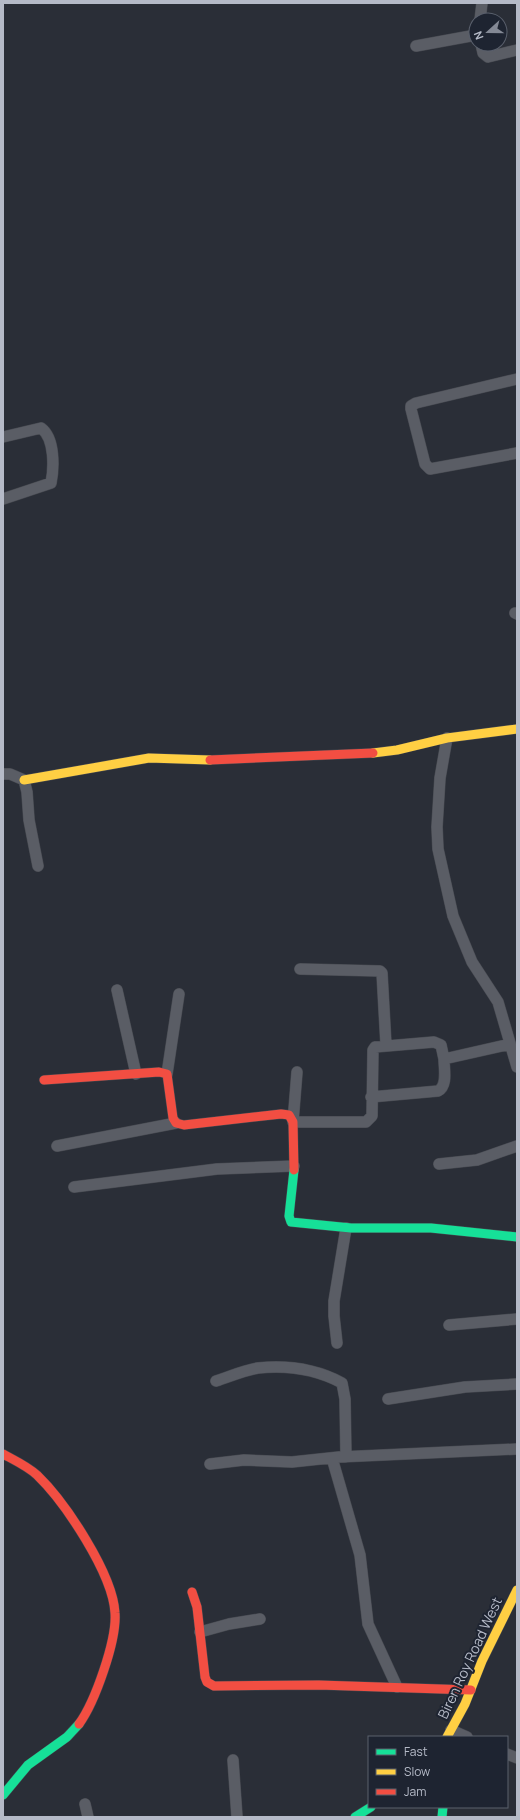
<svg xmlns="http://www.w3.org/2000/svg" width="520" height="1820" font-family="Manrope,sans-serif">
  <rect width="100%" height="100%" fill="#2a2e37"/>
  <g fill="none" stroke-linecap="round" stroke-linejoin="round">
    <g stroke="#464950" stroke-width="12">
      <path id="street" d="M 480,20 L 482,3
        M 481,44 L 483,53 L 488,57 L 517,50
        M 416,46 L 476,35
        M 517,379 L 416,403 L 411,406 L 411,409 L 425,464 L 430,469 L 517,453
        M 3,437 L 41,428 C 55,438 54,468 51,483 L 3,499
        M 515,613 L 517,614
        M 447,738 L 440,778 L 437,827 L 438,849 L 453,916 L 472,962 L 498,1002 L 517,1067
        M 3,774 L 10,774 L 24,780 L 27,792 L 29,820 L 38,866
        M 300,969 L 380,971 L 382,973 L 386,1045
        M 117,990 L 136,1074
        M 297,1072 L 293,1122 L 366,1122 L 372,1116 L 373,1050 L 375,1047 L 434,1042 L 441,1045 L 444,1059
        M 167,1074 L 179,994
        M 371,1097 L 438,1091 C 448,1086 444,1069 444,1059 L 510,1044
        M 57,1146 L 176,1123
        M 439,1164 L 477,1160 L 517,1146
        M 74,1187 L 217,1169 L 294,1166
        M 449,1325 L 517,1319
        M 337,1343 L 334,1316 L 334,1301 L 346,1228
        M 216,1381 C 229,1377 244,1370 258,1368 C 287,1365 316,1369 342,1383 L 345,1399 L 346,1457
        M 388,1399 L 465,1387 L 517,1384
        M 332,1458 L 360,1555 L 368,1624 L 397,1687
        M 210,1464 L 244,1460 L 292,1462 L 339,1457 L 517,1449
        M 200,1632 L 229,1624 L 260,1619
        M 451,1730 L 467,1737
        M 507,1754 L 517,1758
        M 233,1760 L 237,1817
        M 85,1804 L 88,1817"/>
    </g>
    <g stroke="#464950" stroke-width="10">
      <path id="fast" d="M 294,1170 L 289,1216 L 291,1222 L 351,1228 L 431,1228 L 517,1237
        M 3,1795 L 28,1765 L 67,1737 L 79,1724
        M 355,1817 L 371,1807
        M 442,1817 L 443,1807"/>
    </g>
    <g stroke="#464950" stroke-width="10">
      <path id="slow" d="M 373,753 L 397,750 L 447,738 L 517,729
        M 24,780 L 149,758 L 210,760
        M 447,1737 L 465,1704 L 482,1661 L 517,1590"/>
    </g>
    <g stroke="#464950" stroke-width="10">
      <path id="jam" d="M 210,760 L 373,753
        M 44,1080 L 159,1072 L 167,1074 L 173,1118 L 176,1123 L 184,1125 L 281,1114 L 289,1115 L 293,1122 L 294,1170
        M 3,1454 C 14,1460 27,1466 37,1475 C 65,1502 113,1574 115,1613 C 117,1640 95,1702 79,1724
        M 192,1592 L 197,1607 L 205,1677 L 207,1682 L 214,1686 L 319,1685 L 471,1690"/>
    </g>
    <use href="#street" stroke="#5a5d65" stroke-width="11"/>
    <use href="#fast" stroke="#16e098" stroke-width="9"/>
    <use href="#slow" stroke="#ffcf43" stroke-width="9"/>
    <use href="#jam" stroke="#f24e42" stroke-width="9"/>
  </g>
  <g text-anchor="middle" stroke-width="4" stroke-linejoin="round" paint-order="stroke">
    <g font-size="14" fill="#b5bac7" stroke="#1e2431">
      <text transform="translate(470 1658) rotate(-65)" y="5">Biren Roy Road West</text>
    </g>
  </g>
  <rect width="520" height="1820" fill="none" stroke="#b5bac7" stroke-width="8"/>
  <rect x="368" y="1736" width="140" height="72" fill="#1e2431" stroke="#5a606d"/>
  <rect x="376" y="1749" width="20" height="6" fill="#16e098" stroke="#5a606d"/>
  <text x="404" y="1756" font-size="12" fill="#b5bac7">Fast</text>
  <rect x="376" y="1769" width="20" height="6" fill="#ffcf43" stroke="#5a606d"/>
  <text x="404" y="1776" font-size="12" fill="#b5bac7">Slow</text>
  <rect x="376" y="1789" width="20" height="6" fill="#f24e42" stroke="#5a606d"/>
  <text x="404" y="1796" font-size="12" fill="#b5bac7">Jam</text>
  <g transform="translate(488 32) rotate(249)"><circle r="19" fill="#1e2431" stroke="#5a606d"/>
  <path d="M0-3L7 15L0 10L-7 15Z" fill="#848995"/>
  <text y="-6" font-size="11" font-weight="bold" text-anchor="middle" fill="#b5bac7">N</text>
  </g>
</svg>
